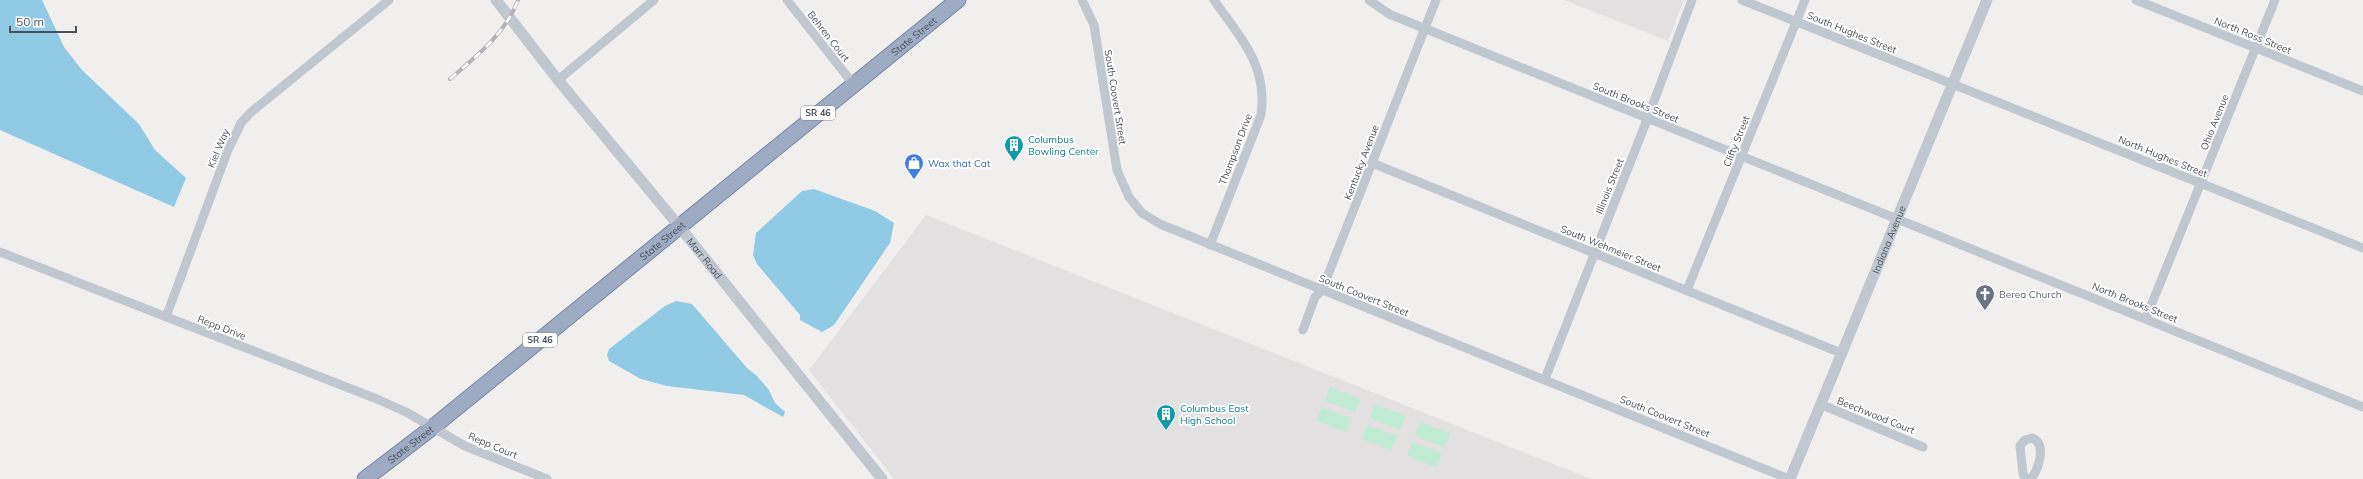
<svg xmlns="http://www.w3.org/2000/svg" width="2363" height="479" font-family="Mulish,sans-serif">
  <rect width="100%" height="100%" fill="#f1efee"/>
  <path fill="#e2e0e0" d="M 1564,0 L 1684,0 L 1668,41 Z
    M 926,215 L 1591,479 L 894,479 L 809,370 Z"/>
  <path fill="#c0ebd5" d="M 1330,387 L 1360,399 L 1355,412 L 1325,401 Z
    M 1375,404 L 1405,416 L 1400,430 L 1370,418 Z
    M 1322,407 L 1352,419 L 1346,432 L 1317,421 Z
    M 1420,422 L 1450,433 L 1444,447 L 1415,436 Z
    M 1367,425 L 1397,436 L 1391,450 L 1362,439 Z
    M 1412,442 L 1442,453 L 1436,467 L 1407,456 Z"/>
  <path fill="#90cae5" d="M 0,0 L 42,0 L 64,47 L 82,70 L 139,124 L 155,150 L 186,178 L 174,207 L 0,130 Z
    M 814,189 L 875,211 L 894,223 L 890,243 L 834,325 L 822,332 L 800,320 L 800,315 L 757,264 L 753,255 L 756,233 L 802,191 Z
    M 676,301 L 692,304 L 747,368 L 757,376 L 769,390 L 775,403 L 785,412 L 783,417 L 744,395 L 667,386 L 641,379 L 609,361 L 607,355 L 609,349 L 665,306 Z"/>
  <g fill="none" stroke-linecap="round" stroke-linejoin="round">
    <g stroke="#7587a5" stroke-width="17">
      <g id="trunk">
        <path id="s3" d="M 365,479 L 433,427 L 958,0"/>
      </g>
    </g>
    <path stroke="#c0c7cf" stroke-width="9" d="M 787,0 L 854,85
      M 1082,0 L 1094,25 L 1117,170 L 1129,197 L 1142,213 L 1160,224 L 1789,479
      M 1369,0 L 1389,14 L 2363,407
      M 1742,0 L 2363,248
      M 2136,0 L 2363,91
      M 558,80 L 654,0
      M 1372,163 L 1841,353
      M 1210,245 L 1261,115 C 1268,65 1241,39 1214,0
      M 0,252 L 377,399 L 406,412 L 465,446 L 547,479
      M 1687,290 L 1805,0
      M 166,317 L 228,150 L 241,123 L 250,113 L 389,0
      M 2146,318 L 2275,0
      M 1303,330 L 1315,297 L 1322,290 L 1436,0
      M 1545,379 L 1645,125 L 1692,0
      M 1820,404 L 1923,447
      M 2026,479 L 2023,474 L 2020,446 L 2025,440 L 2032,438 C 2047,444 2039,468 2031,479"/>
    <g stroke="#c0c7cf" stroke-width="11">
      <path id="s1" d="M 496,0 L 558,80 L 679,226 L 882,479"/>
      <path id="s2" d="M 1790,479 L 1987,0"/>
    </g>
    <use href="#trunk" stroke="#9dacc2" stroke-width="15"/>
    <g stroke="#b1b3b8" stroke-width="4">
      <path id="rail" d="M 450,79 C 477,56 505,34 518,0"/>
    </g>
    <use href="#rail" stroke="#fff" stroke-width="2.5" stroke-dasharray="8" stroke-linecap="butt"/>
  </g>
  <defs>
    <g id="building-pin" transform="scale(1)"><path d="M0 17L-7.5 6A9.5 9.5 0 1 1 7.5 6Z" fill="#0f9aa8" stroke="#fff"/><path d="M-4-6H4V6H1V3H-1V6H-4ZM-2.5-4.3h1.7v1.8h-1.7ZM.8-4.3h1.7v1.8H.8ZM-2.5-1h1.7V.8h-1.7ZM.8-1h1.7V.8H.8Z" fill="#fff"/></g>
    <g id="shop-pin" transform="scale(1)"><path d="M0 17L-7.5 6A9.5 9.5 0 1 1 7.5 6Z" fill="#3f7fe0" stroke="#fff"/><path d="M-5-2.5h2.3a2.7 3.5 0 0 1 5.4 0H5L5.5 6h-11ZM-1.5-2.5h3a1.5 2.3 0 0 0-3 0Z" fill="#fff"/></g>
    <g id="church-pin" transform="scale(1)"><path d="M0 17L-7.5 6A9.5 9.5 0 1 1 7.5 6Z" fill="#6b7280" stroke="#fff"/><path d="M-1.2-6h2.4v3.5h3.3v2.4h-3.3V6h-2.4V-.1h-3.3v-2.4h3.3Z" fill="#fff"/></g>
  </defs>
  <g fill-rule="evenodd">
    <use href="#building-pin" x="1014" y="145"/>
    <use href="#shop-pin" x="914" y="163"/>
    <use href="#church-pin" x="1985" y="294"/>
    <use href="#building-pin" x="1166" y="414"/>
  </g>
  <g text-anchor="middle" stroke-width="3.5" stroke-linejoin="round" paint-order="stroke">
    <g fill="#fff" stroke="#7f848c" stroke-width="1">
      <rect x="801" y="106" width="34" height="14" rx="3"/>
      <rect x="523" y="333" width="34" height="14" rx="3"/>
    </g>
    <g font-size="9" font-weight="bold" fill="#48505a">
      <text x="818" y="116">SR 46</text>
      <text x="540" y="343">SR 46</text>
    </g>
    <g font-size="10" fill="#48505a" stroke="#fff">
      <text transform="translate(1852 32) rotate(22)" y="4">South Hughes Street</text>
      <text transform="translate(2253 35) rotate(22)" y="4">North Ross Street</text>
      <text transform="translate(829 36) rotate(52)" y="4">Behren Court</text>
      <text dy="4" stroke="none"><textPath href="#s3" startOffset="705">State Street</textPath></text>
      <text transform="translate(1116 97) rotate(81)" y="4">South Coovert Street</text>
      <text transform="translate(1636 102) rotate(22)" y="4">South Brooks Street</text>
      <text transform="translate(2214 122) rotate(-68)" y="4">Ohio Avenue</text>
      <text transform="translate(1736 141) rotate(-68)" y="4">Clifty Street</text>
      <text transform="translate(218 148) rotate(-67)" y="4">Kiel Way</text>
      <text transform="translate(1235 149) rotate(-69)" y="4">Thompson Drive</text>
      <text transform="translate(2163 156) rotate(22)" y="4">North Hughes Street</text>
      <text transform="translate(1361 162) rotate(-69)" y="4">Kentucky Avenue</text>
      <text transform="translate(1609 186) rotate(-68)" y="4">Illinois Street</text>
      <text dy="4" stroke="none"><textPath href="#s3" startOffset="381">State Street</textPath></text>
      <text dy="4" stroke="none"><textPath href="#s2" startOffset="259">Indiana Avenue</textPath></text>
      <text transform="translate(1611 248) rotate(22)" y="4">South Wehmeier Street</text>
      <text dy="4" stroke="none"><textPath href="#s1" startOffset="332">Marr Road</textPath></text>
      <text transform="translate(1364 295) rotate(22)" y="4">South Coovert Street</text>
      <text transform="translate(2135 302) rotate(22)" y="4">North Brooks Street</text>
      <text transform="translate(222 327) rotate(21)" y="4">Repp Drive</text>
      <text transform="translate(1876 415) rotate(22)" y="4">Beechwood Court</text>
      <text transform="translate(1665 416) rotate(22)" y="4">South Coovert Street</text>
      <text dy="4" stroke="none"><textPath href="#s3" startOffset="57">State Street</textPath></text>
      <text transform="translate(493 445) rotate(23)" y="4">Repp Court</text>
    </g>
    <g font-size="10" fill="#0d838f" stroke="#fff" text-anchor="start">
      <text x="1028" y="143">Columbus<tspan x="1028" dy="12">Bowling Center</tspan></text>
      <text x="1180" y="412">Columbus East<tspan x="1180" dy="12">High School</tspan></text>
    </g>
    <g font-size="10" fill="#366cbe" stroke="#fff" text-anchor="start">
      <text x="928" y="167">Wax that Cat</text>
    </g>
    <g font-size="10" fill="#5b616d" stroke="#fff" text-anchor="start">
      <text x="1999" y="298">Berea Church</text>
    </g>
  </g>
  <path d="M10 26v6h66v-6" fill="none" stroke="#48505a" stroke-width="2"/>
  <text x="16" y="26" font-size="12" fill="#48505a" stroke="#ffffff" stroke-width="3" paint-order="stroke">50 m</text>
</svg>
